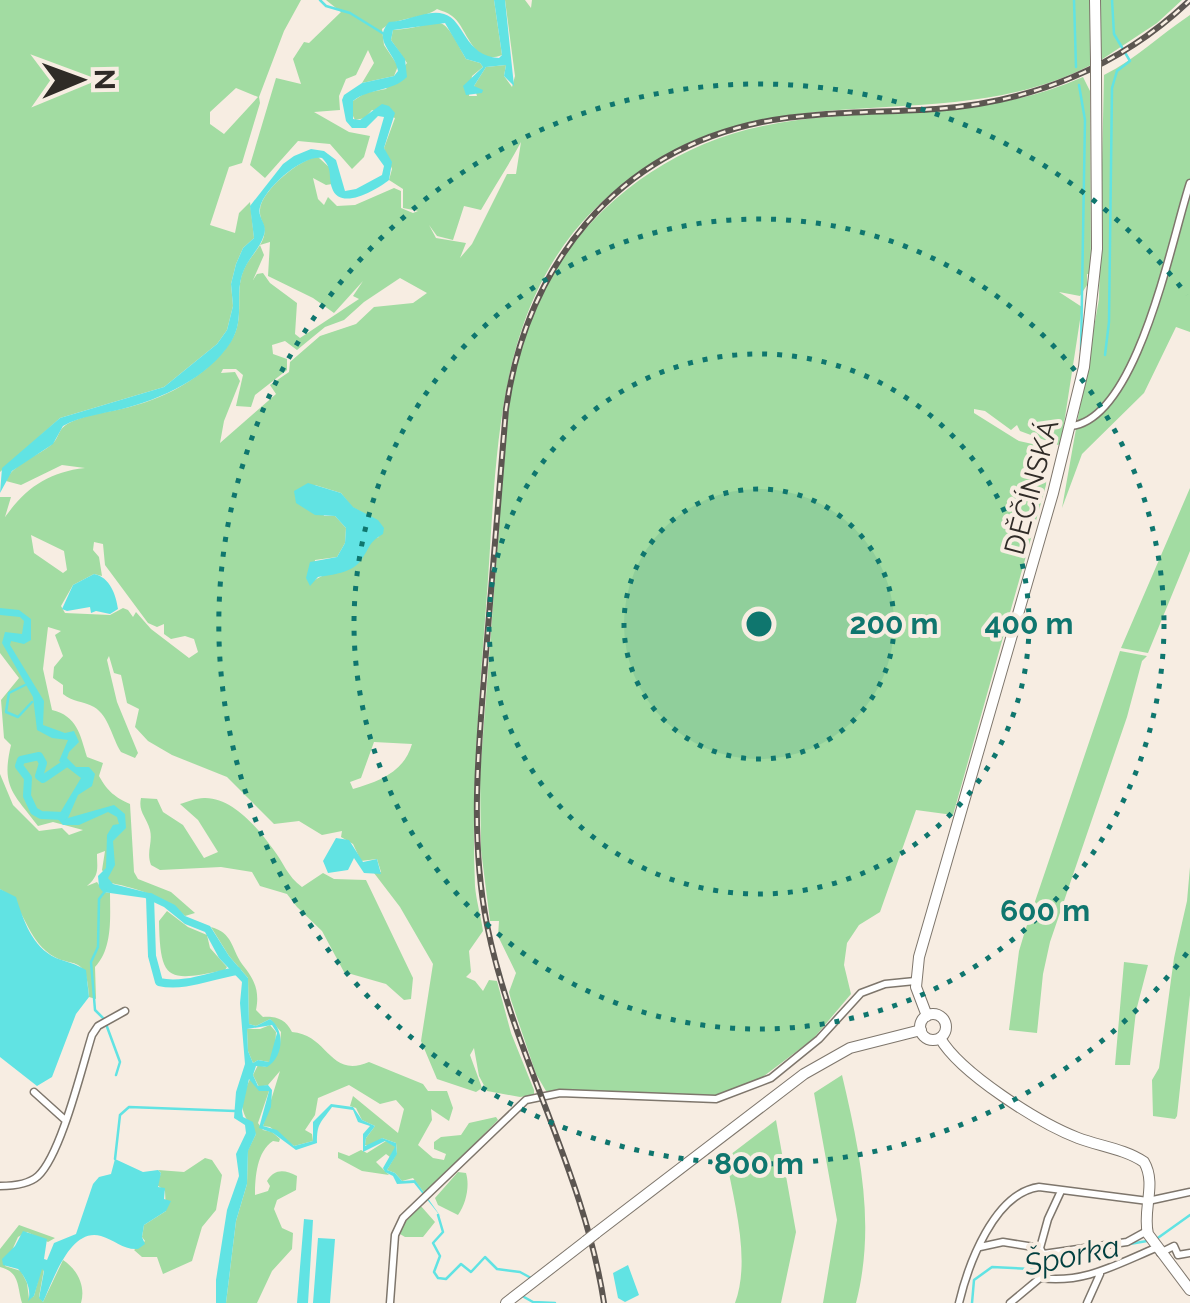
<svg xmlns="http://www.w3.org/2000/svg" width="1190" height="1303" font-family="Raleway,sans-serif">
  <rect width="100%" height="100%" fill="#f7ede2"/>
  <path fill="#a2dca2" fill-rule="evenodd" d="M 0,0 L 301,0 L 284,31 L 259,97 L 260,103 L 242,163 L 229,167 L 210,225 L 235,233 L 239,213 L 250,202 L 254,238 L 243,248 L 236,264 L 231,284 L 233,306 L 227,330 L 217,344 L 164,387 L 60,418 L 0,472 ZM 236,88 L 258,97 L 224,134 L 210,124 L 210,112 Z
    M 326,0 L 494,0 L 502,55 C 472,67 467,26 452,16 C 447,12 442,11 437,9 C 424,19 396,17 382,29 L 384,45 L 398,66 L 394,76 L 362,83 L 374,63 L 368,50 L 356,75 L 346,79 L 339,96 L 340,110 L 314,112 L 349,132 L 370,136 L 364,157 L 352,169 L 330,144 L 298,141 L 265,178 L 250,165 L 276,78 L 301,84 L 293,59 L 304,42 L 309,43 L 341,12 Z
    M 505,0 L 525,0 L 531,8 L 532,0 L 1091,0 L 1091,65 C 975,125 843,92 722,130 C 692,139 666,154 641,171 C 489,273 499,444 486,607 C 479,701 471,792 475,886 C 476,900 481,916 483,931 L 469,951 L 471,972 L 466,977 L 475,981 L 483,991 L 489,980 L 497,981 L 511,1033 L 534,1090 L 534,1095 L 520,1097 L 487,1091 L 479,1076 L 474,1048 L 470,1055 L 482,1088 L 476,1092 L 437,1079 L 421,1041 L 433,964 L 400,907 L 374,873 L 381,872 L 377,859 L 361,861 L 353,844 L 341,837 L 342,831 L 322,835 L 299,821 L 274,824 L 227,777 L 172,755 L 148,741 L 135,727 L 139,709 L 127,703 L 121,675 L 114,673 L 109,656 L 107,660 L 117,702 L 138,753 L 135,758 L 121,752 C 112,738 109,716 94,707 C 83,701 72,702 63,694 L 63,685 L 53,678 L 54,667 L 63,656 L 55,635 L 61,631 L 48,627 L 43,669 L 52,710 C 77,716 80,734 87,757 L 103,763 L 99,776 C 108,792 115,797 130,804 L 134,872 L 138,879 L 171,892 L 195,913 L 185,916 C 163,897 140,889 111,883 L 102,870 L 105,851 L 97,854 C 97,868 100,875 87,886 L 97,882 L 104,892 L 110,893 C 110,917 113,948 95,967 L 96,999 L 89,997 C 87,949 70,972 46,951 C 25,933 23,903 0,889 L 0,774 L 13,805 L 39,831 L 62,828 L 69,835 L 83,830 L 53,822 L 38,826 C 13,793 1,787 11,745 L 4,738 L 1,700 L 19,678 L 0,653 L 0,497 L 11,497 L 5,517 C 26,488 48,472 85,468 L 62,465 L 21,485 L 6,481 L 8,476 C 20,461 37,456 51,445 C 60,438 57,429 69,423 C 85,415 103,413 121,409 C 162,400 204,379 229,344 C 245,322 236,300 241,278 C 246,259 258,252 263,239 C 268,225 259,222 260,210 C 260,192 300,158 318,157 L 330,168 L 332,184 L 326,185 L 313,178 L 318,199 L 324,205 L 328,197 L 337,206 L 355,205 L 394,188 L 401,191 L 401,208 L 413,213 L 418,211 L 403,208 L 403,189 L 389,180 L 392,169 L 384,148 L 395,118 L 372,110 L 365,118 L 355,120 L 351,112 L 353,101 L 365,93 L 386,89 L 407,63 L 391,40 L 393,30 C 445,27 437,4 466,59 L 480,63 L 483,67 L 472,76 L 469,96 L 477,96 L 474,86 L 486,67 L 506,65 L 504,76 L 512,87 L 515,76 ZM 521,142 L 516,174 L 507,174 L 472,244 L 460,258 L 466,243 L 436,238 L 429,225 L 437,236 L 453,240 L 464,206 L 481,210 C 494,187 509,165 521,142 ZM 270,242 L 268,276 L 313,298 L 334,313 L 363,281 L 353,296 L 359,299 L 300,338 L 295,334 L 297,303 L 270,283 L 263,273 L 257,274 L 253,280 L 264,255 L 260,245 ZM 400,278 L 427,293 L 413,303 L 374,307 L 356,324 L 320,336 L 290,362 L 289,372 L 270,385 L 276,394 L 220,443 L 224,421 L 240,381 L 235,372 L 221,373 L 223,369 L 236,369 L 243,375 L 236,406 L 251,407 L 255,395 L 287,370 L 287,359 L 273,354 L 272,345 L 285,341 L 297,350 L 325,327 L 344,320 L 364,302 ZM 315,485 L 341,493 L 352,507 L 373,518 L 379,537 L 370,540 C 356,574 337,566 313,581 L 315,560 L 337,557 L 345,543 L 346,528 L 335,516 L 324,516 ZM 31,535 L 64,551 L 67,570 L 63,573 L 34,553 ZM 94,542 L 103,544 L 105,565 L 148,623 L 157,627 L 164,624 L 164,634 L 171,639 L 185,636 L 194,639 L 198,652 L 189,658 L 151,629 L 136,612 L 133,617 L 128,610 L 123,608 L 110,615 L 65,613 L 61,606 L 73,585 L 94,574 L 102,576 L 99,557 L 93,550 ZM 374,742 L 412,744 C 404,772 380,781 353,789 L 350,782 L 361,778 Z
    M 1101,0 L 1182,0 L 1157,23 L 1101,60 Z
    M 1190,15 L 1190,332 L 1176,327 L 1144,393 L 1082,454 L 1062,508 L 1099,299 L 1104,75 C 1136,59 1160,35 1190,15 Z
    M 1083,77 L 1090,91 L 1091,274 L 1087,274 L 1087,285 L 1080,296 L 1059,292 L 1082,307 L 1061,443 L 1058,445 L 1020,431 L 1017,425 L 1011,430 L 985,411 L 974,409 L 974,413 L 1019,441 L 1037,445 L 1047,463 L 1046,485 L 953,815 L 916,810 L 880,912 L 859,925 L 847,943 L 844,965 L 851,994 L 813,1039 L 752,1085 L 714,1096 L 546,1091 L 536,1074 L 511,1000 L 509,992 L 516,973 L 498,936 L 499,921 L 490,921 L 481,850 L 480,775 C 486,696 492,618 498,540 C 503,473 504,401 524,337 C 558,230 653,148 763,126 C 875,103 971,126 1083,77 Z
    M 1190,488 L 1190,551 L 1148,653 L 1121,648 Z
    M 1120,651 L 1147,656 L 1142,661 L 1127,717 L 1050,942 L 1043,974 L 1037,1033 L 1009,1030 L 1019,951 L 1025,931 Z
    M 141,798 L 157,799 L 163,812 L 183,825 L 204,858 L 218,852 L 198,820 L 180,804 C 187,802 196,798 204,798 C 232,797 258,828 273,849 C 284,863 287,876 302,887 L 323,873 L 334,879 L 366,880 L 413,978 L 411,999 L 404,1000 L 386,984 L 344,972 L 322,931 L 297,907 L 287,894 L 260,886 L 252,872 L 221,867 L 160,870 L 151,865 C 146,852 153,843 150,830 C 146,816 138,812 141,798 Z
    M 1190,867 L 1190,995 L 1177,1116 L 1175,1119 L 1153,1116 L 1152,1080 L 1159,1068 L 1174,958 L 1187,901 Z
    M 167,911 L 188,927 L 207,935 L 210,948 L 227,967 L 225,970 C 168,982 160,982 159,921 Z
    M 211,927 C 233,933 231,948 242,964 C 254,979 260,990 256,1010 L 263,1017 C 277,1016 286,1020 292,1032 C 329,1035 329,1079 369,1062 L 423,1084 L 428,1091 L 447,1091 L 453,1108 L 449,1121 L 431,1109 L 432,1120 L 418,1145 L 433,1158 L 444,1160 L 446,1154 L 434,1149 L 434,1142 L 441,1137 L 461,1135 L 469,1123 L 496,1117 L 498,1120 L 425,1194 L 413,1178 L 402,1181 L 395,1173 L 387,1170 L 397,1153 L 396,1143 L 382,1138 L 370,1146 L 365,1145 L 366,1138 L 375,1126 L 362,1120 L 356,1108 L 350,1106 L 353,1096 L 398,1133 L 404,1109 L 396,1100 L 380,1104 L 349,1085 L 318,1098 L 315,1115 L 305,1130 L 312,1134 L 313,1141 L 294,1146 L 270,1127 L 263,1126 L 280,1071 L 268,1085 L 259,1087 L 253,1075 L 258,1065 L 266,1067 L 280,1044 L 281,1032 L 270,1019 L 256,1026 L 249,1024 L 248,978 L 229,956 Z
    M 1124,962 L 1148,965 L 1136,1011 L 1130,1065 L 1115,1065 Z
    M 270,1025 L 276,1032 L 275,1050 L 269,1062 L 258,1060 L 253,1063 L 248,1051 L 247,1029 L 260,1029 Z
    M 842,1075 C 860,1152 876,1225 856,1303 L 823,1303 L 837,1220 L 814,1093 Z
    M 250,1079 L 259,1090 L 269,1091 L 258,1123 L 263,1130 L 272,1132 L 280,1139 L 279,1142 L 273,1141 C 257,1151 255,1177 255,1195 L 268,1191 L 270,1186 L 267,1181 C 275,1168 285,1170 297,1176 L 296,1190 L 277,1200 L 274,1209 L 282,1228 L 293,1233 L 292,1249 L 272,1271 L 257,1303 L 226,1303 L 236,1221 L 247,1184 L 248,1150 L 256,1134 C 240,1111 238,1105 250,1079 Z
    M 776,1120 L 796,1232 L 781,1303 L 735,1303 C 751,1260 734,1202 726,1158 Z
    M 386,1141 L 396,1147 L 390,1157 L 386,1154 L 376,1162 L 389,1175 L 362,1171 L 338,1158 L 338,1152 L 349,1156 L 361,1150 L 367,1153 Z
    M 205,1158 L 212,1160 L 222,1175 L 216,1210 L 202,1227 L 192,1261 L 163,1274 L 157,1257 L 142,1257 L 134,1250 L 145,1241 L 142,1237 L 144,1225 L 166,1211 L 165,1191 L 157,1185 L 161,1173 L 158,1170 L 184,1172 Z
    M 458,1172 L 466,1173 C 470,1186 466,1204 458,1215 L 438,1205 L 435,1198 Z
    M 420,1205 L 435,1222 L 423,1237 L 405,1237 L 400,1234 L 400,1228 Z
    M 19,1225 L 55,1238 L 48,1242 L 27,1232 L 18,1237 L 5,1266 L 21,1271 L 27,1283 L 29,1299 L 34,1296 L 41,1269 L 44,1269 L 39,1297 L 43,1302 L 63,1260 C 77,1269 86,1286 81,1303 L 22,1303 C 17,1286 20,1272 0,1267 L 0,1249 Z"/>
  <path fill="#61e3e3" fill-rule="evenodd" d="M 494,0 L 505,0 L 514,86 L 504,76 L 506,65 L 486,67 L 474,86 L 483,90 L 482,93 L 466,95 L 463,86 L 483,67 L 480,63 L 466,59 L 445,23 L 393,30 L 391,40 L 405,59 L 407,77 C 392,92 369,88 353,101 L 353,119 L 360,120 L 382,104 L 389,106 L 395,113 L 384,148 L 392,162 L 389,180 C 378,189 340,212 332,188 C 328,175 333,169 322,158 C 302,155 265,188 260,207 C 257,219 268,223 264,235 C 260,249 247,259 242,275 C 235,297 245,319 231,342 C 208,378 161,399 122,409 C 102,414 81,416 63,426 L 53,444 L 12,471 L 0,493 L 2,468 L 60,418 L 164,387 L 217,344 L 227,330 L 233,306 L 231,284 L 236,264 L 243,248 L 254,238 L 250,206 L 283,164 L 294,156 L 311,149 L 324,151 L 336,160 L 345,191 L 356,189 L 382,175 L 384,166 L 374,152 L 384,117 L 378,116 L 366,128 L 352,128 L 346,121 L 342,100 L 344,95 L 362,83 L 394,76 L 398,71 C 395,52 372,41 389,22 C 407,22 427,9 444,14 C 465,20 464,56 499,58 L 502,55 Z
    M 308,483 L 341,493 L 353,507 L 378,520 L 384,528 L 383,534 C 369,542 370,547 362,559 C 353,573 332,575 318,577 L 310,586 L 306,578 L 310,562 L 337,557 L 345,543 L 346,528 L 335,516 L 315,515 L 296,503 L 294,491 Z
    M 94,574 C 110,577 116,595 118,609 L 110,614 L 96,611 L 91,613 L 90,607 L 67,611 L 62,609 L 73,585 Z
    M 0,608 L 19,610 L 31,619 L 31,640 L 24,644 L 11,641 L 10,645 L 44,701 L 43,725 L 65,733 L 74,731 L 79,742 L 69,752 L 67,758 L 76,767 L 89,767 L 95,774 L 92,786 L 78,795 L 68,818 L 114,805 L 125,814 L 126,828 L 113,841 L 115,865 L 108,878 L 113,884 L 153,894 L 175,905 L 185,916 L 210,926 L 229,956 L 248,978 L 249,1024 L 256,1026 L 270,1019 C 286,1031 283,1057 267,1067 L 256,1066 L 253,1075 L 258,1086 L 268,1085 L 272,1090 L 271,1107 L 263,1126 L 277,1130 L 294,1146 L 313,1141 L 313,1122 L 331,1104 L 353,1107 L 362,1120 L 375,1126 L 366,1138 L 365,1146 L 382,1138 L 396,1143 L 397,1154 L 387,1170 L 395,1173 L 402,1181 L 415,1180 L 441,1217 L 414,1183 L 397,1184 L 393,1176 L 385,1172 L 383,1168 L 395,1147 L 385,1141 L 363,1152 L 363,1134 L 370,1126 L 358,1122 L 353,1110 L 332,1107 C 320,1124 317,1123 317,1143 L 296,1150 L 273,1133 L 259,1128 L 269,1091 L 259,1091 L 249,1079 L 242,1111 L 243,1117 L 253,1122 L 256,1134 L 248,1151 L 247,1184 L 236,1221 L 226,1303 L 216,1303 L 216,1280 L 227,1210 L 239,1176 L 236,1154 L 246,1133 L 245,1125 L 234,1118 L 236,1092 L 245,1064 L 240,1003 L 242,982 L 219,958 L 205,932 L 185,924 L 164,907 L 145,898 L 103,892 L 99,887 L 98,876 L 106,868 L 107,835 L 113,825 L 119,824 L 117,817 L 108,812 L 79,825 L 63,825 L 57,818 L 81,778 L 59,761 L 68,740 L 52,738 L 37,730 L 33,697 L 2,643 L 5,632 L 22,634 L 24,621 L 20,617 L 0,615 ZM 272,1025 L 277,1033 L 269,1062 L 258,1060 L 253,1063 L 248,1051 L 247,1029 Z
    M 336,838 L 349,840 L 363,862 L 377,859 L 381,874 L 364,873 L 354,858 L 348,870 L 328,873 L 323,861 Z
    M 0,889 L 16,897 C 23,919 32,947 56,958 C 67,962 76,964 86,970 L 89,997 L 76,1014 L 52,1077 L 37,1086 L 0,1057 Z
    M 115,1159 L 143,1172 L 158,1170 L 161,1173 L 158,1187 L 165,1188 L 164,1199 L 171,1201 L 166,1211 L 144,1225 L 142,1237 L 145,1244 L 138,1249 C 123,1250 115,1240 101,1236 C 70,1227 53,1281 43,1302 L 39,1298 L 44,1271 L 42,1269 L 34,1296 L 28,1301 C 32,1291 26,1277 18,1269 L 3,1265 L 2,1259 L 15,1246 L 23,1231 L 47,1239 L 44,1259 L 47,1260 L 54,1243 L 76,1234 L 93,1184 L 99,1177 L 111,1174 Z
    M 304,1219 L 313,1220 L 308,1303 L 297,1303 Z
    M 318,1238 L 335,1239 L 330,1303 L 313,1303 Z
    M 628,1265 L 639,1295 L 625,1302 L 618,1298 L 613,1273 Z"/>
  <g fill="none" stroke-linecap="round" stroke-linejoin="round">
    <path stroke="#61e3e3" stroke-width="2.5" d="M 320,0 L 326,6 L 350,13 L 384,34
      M 1074,0 L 1076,67
      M 1079,85 L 1085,120 L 1081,351
      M 1105,355 L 1109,322 L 1112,88 L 1117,71 L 1130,61 L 1114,34 L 1112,0
      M 25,685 L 9,693 L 6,712 L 18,717 L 32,702
      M 104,1019 L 95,1010 L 91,962 L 98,947 L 99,899 L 106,890
      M 106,1024 L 120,1062 L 116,1075
      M 115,1159 L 120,1115 L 129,1107 L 235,1111
      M 438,1215 L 443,1232 L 433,1243 L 440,1256 L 434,1272 L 438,1278 L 446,1279 L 461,1264 L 471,1272 L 485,1257 L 497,1269 L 520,1272 L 531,1278
      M 1155,1240 L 1190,1215
      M 524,1297 L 533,1302 L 555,1303
      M 972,1303 L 974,1280 L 992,1267 L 1032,1269 L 1054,1257 L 1147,1241"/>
    <path stroke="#61e3e3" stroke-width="8" d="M 63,816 L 41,815 L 34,811 L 27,796 L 28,778 L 19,766 L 21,760 L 39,756 L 43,763 L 39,776 L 43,779 L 65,764
      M 150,897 L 152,956 L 159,982 C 184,988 212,975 237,971"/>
    <g stroke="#7e766c" stroke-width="9">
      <path id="minor" d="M 1071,426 C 1138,419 1172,237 1190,183
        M 34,1092 L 64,1119
        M 0,1186 C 12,1186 28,1185 38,1176 C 61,1155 82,1067 92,1035 L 98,1026 L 125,1011
        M 980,1247 L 1003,1242 L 1040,1248 L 1043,1254 L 1127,1242 L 1147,1231
        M 1040,1248 L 1048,1219 L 1061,1191
        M 1160,1253 L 1174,1246 L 1178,1255
        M 1178,1255 L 1190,1253
        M 1040,1278 L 1043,1254
        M 390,1303 L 395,1235 L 403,1218 L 526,1100 L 560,1093 L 716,1099 L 771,1078 L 819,1039 L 861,993 L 885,984 L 915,981
        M 959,1303 C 968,1265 994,1193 1039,1187 L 1148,1201 L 1190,1192
        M 1010,1303 L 1040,1278 C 1084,1284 1117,1264 1156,1248
        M 1087,1303 L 1100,1274"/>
    </g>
    <g stroke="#7e766c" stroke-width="12">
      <path id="major" d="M 1095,0 L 1096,61
        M920 1027a13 13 0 1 1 26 0a13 13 0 1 1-26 0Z
        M 927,1016 L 916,987 L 919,957 L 1053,493 L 1084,367 L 1097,249 L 1096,73
        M 940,1038 C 960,1073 1039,1123 1078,1138 C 1099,1146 1125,1149 1144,1162 C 1157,1184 1142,1210 1148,1234 L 1190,1290
        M 596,1233 L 804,1074 L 850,1048 L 921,1030
        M 506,1303 L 586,1241"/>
    </g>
    <use href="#minor" stroke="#fff" stroke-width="6"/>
    <use href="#major" stroke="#fff" stroke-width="10"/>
    <g stroke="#5c5651" stroke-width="6">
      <path id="rail" d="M 604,1303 C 584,1171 513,1055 487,925 C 469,834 479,743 486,652 C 493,571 499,490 506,409 C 527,265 615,152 762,122 C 819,111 879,113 936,109 C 1032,102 1120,67 1190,0"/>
    </g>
    <use href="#rail" stroke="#f7ede2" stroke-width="2.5" stroke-dasharray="8" stroke-linecap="butt"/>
    <g stroke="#7e766c" stroke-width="12" stroke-linecap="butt">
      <path id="major-bridge" d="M 1096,61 L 1096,73
        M 586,1241 L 596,1233"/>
    </g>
    <use href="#major-bridge" stroke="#fff" stroke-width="10"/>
  </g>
  <circle cx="759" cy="624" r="135" fill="#0f766e" fill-opacity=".12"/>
  <g fill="none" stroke="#0f766e" stroke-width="5" stroke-dasharray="5 10">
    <circle cx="759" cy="624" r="135"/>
    <circle cx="759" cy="624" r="270"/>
    <circle cx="759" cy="624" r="405"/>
    <path d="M1187 953A540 540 0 1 1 1187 295"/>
  </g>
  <g text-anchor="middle" stroke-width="8" stroke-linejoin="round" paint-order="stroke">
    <g font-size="28" fill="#2f2b27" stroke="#f7ede2">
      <text transform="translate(1031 487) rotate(-75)" y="10">DĚČÍNSKÁ</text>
    </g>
    <g font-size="30" font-style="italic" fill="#003f3f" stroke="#f7ede2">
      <text transform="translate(1072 1256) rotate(-12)" y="10">Šporka</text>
    </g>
  </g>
  <circle cx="759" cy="624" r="15" fill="#0f766e" stroke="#f7ede2" stroke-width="5"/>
  <g font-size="30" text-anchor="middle" font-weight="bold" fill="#0f766e" stroke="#f7ede2" stroke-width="8" stroke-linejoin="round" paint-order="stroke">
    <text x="894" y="634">200 m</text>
    <text x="1029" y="634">400 m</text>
    <text x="1045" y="921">600 m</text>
    <text x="759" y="1174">800 m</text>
  </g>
  <g transform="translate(80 80) rotate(89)" stroke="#f7ede2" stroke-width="8" paint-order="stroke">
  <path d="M0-8L18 38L0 25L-18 38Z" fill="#2f2b27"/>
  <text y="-15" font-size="28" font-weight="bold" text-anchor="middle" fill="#2f2b27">N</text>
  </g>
</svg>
